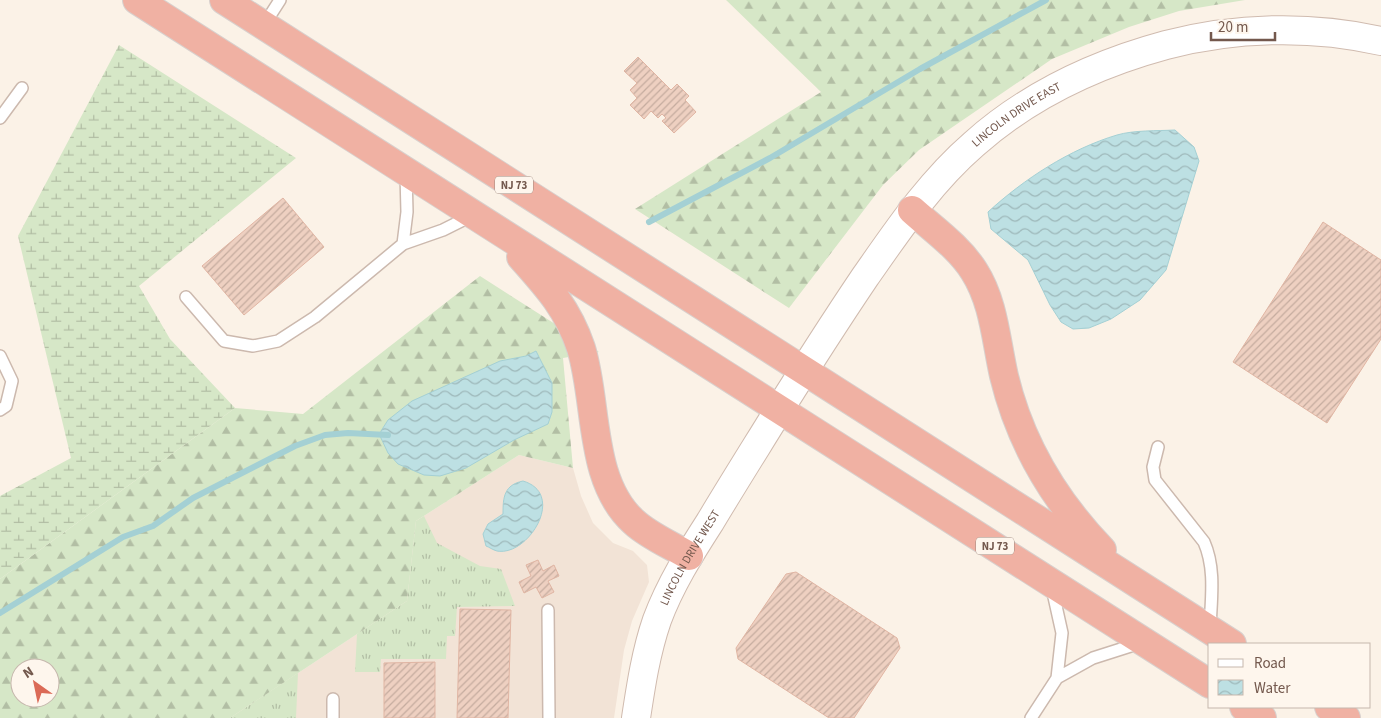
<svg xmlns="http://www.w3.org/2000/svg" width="1381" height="718" font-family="'Source Sans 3',sans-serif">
  <defs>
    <pattern id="grass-tufts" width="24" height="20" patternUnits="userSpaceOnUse" patternTransform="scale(1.25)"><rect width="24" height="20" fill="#d6e7c7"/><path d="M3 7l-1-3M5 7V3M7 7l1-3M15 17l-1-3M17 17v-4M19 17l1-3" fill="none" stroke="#b2bea4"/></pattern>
    <pattern id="forest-firs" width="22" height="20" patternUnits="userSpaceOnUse" patternTransform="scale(1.25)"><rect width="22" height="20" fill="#d6e7c7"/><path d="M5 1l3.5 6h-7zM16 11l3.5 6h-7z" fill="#b2bea4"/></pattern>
    <pattern id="wetland-marsh" width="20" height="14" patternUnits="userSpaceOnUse" patternTransform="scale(1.25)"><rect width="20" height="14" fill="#d6e7c7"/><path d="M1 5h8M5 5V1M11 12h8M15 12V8" fill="none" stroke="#b2bea4"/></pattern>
    <pattern id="water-waves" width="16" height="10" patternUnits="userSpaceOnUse" patternTransform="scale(1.25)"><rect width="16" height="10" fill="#bde0e3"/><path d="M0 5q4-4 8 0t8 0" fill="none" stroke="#9eb8ba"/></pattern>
    <pattern id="building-hatch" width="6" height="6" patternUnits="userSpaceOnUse" patternTransform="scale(1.25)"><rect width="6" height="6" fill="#eed0c1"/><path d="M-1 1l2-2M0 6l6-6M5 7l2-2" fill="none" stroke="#c5ac9f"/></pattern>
  </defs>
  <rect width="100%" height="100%" fill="#fbf2e7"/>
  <path fill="#f2e3d6" d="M 519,455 L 573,468 L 581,496 L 593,523 L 613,543 L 633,551 L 647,565 L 649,582 L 632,621 L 624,650 L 614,718 L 230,718 L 407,601 L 416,521 Z"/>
  <path fill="url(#grass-tufts)" d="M 424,516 L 437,543 L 480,566 L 501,569 L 515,606 L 457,607 L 455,636 L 447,636 L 446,659 L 381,659 L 380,672 L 355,672 L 357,634 L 407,601 L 416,521 Z
    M 298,673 L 296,718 L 230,718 Z"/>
  <path fill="url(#forest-firs)" fill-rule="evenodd" d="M 726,0 L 1245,0 L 1179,11 L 1129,27 L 1052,59 L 919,150 L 883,185 L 789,308 L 635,209 L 821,92 Z
    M 480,276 L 599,352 L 563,358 L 573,468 L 519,455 L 416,521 L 407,601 L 230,718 L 0,718 L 0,579 L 235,408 L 303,414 ZM 20,668 L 50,668 L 50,698 L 20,698 Z"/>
  <path fill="url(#wetland-marsh)" d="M 119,45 L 296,158 L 139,286 L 170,339 L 235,408 L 0,579 L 0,496 L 71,458 L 18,236 Z"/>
  <path fill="url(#water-waves)" stroke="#a4d0d4" d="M 1175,130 L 1194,147 L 1199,161 L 1166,270 L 1140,300 L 1111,319 L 1089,328 L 1073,329 L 1061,322 L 1050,305 L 1028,260 L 991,229 L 988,212 C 1024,179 1070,149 1117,135 C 1134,130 1157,131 1175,130 Z
    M 536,351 L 552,383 L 552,412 L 548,424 L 514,440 L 466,468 L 440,476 L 424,475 L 398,464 L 388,453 L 380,436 L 381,431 L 388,420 L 412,401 L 500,361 L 526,356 Z
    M 523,481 C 567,494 528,557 497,551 C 493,550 489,547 486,546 L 483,534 L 488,524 L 503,514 C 503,497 504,485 523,481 Z"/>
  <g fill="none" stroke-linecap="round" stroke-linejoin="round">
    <path stroke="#a4d0d4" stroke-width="6" d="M 649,222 L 770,158 L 920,69 L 1046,0
      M 0,613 L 123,537 L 153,526 L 193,498 L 295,446 L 325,435 L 348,433 L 388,435"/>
  </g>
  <path fill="url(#building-hatch)" stroke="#e0b5a3" d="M 638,57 L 671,90 L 677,84 L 689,96 L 685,100 L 696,112 L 674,133 L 662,121 L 666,118 L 662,114 L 658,118 L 651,111 L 644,119 L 630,105 L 637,98 L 630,90 L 637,83 L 624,71 Z
    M 283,198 L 324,247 L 244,315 L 202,266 Z
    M 1323,222 L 1381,260 L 1381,339 L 1327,423 L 1233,362 Z
    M 538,560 L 543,571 L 554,565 L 559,576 L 548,581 L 554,592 L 542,598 L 536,587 L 524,593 L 519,582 L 531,576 L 526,565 Z
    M 796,572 L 897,638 L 900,648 L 854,718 L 829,718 L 738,659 L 736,648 L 786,574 Z
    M 460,609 L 511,610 L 508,718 L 457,718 Z
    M 435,662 L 435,718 L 384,718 L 384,663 Z"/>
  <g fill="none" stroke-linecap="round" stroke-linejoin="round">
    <g stroke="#ccb9ae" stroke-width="14">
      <path id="lane" d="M 264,25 L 280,0
        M 0,118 L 22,88
        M 406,174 L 407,212 L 403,244 L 443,230 L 473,215
        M 186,297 L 224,341 L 253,346 L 278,341 L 315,317 L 403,244
        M 0,356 L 12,381 L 6,406 L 0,410
        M 1158,447 L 1153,467 L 1155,480 L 1204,542 C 1216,569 1211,600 1210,628
        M 1052,588 L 1062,633 L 1057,678 L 1093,658 L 1140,643
        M 548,610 L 549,718
        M 333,718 L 333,699
        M 1031,718 L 1057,678"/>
    </g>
    <g stroke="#d0bbaf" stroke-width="30">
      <g id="secondary">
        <path id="s1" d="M 636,718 C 641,685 646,652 657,620 C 670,585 690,553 710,522 C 731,487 753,452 774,418 C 804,370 834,323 865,277 C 898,230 930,182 974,144 C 1029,95 1096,64 1166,45 C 1235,27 1311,25 1381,41"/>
      </g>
    </g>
    <g stroke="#d8d0cd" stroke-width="30">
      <path id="highway" d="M 137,0 L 1210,684
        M 224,0 L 1232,644
        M 912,210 C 933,229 959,247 974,271 C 994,302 996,341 1004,376 C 1020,443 1055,501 1102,550
        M 521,257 C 547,286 568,309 581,348 C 598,402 588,481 634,522 C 649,536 671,545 689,556
        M 1244,707 L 1262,718
        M 1329,707 L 1346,718"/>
    </g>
    <use href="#lane" stroke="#fff" stroke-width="11"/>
    <use href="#secondary" stroke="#fff" stroke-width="28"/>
    <use href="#highway" stroke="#f0b1a3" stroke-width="28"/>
  </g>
  <g text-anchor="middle" stroke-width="4" stroke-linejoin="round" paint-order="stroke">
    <g fill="#fef6ed" stroke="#9d877d" stroke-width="1">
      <rect x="495" y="176.5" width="38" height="17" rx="4"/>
      <rect x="976" y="537.5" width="38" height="17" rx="4"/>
    </g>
    <g font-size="11" font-weight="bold" fill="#73584d">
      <text x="514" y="189">NJ 73</text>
      <text x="995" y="550">NJ 73</text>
    </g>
    <g font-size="12" fill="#73584d" stroke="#fef6ed">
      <text dy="4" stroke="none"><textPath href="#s1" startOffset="726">LINCOLN DRIVE EAST</textPath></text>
      <text dy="4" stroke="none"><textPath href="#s1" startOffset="171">LINCOLN DRIVE WEST</textPath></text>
    </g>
  </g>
  <rect x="1208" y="643" width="162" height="65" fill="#fef6ed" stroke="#c6b7ad"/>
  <rect x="1218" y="659" width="25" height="8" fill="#ffffff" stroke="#c6b7ad"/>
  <text x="1254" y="668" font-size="15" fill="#73584d">Road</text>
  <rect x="1218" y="680" width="25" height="15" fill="url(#water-waves)" stroke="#c6b7ad"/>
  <text x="1254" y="693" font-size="15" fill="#73584d">Water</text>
  <g transform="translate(35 683) rotate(327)"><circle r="24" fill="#fef6ed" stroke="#c6b7ad"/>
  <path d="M0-4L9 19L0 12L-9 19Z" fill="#db6a56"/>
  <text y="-8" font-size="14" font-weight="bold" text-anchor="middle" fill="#73584d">N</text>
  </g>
  <path d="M1211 32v8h64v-8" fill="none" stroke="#73584d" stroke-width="2.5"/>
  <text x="1218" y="32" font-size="15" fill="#73584d" stroke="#fef6ed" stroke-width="4" paint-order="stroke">20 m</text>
</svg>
